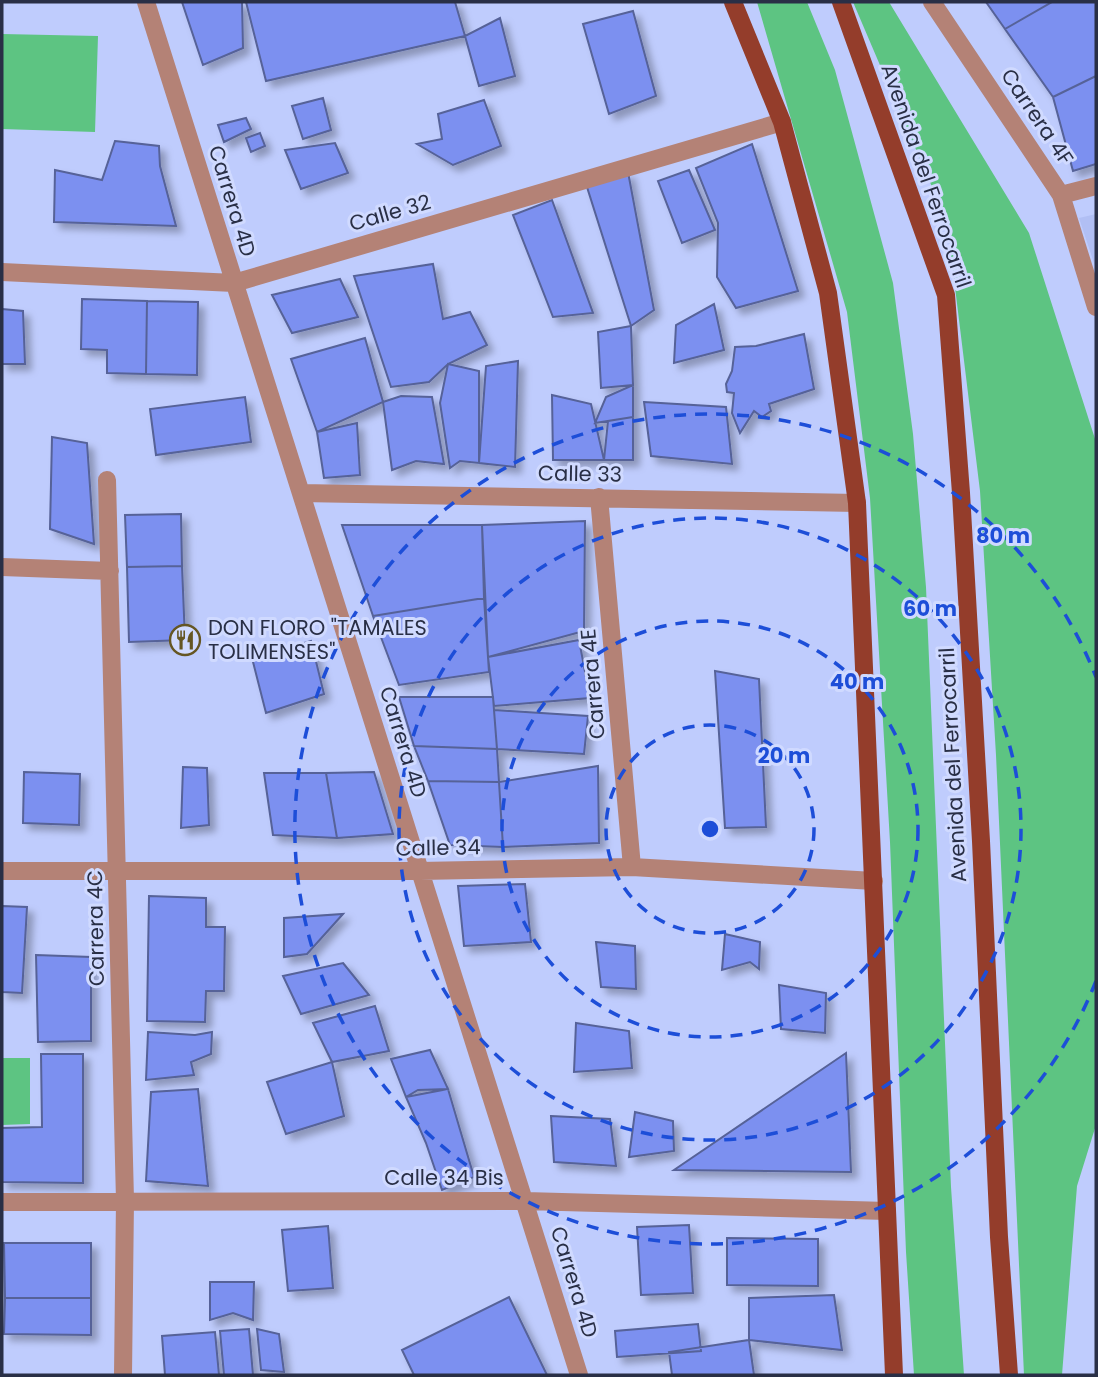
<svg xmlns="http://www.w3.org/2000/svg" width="1098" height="1377" font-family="Poppins,sans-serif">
  <defs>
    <filter id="shadow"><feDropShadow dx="6" dy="6" stdDeviation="3.5" flood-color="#0004"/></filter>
  </defs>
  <rect width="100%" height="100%" fill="#bfccfd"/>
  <path fill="#b1bff4" d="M 1096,214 L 1096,269 L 1079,218 Z"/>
  <path fill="#5dc482" d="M 757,2 L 807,2 L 835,70 L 893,283 L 913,434 L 926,587 L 951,1187 L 964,1375 L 914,1375 L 906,1252 L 890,842 L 870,498 L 847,312 Z
    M 853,2 L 889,2 L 1029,233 L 1096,442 L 1096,1125 L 1077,1186 L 1062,1375 L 1024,1375 L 996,755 L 980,491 L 947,222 Z
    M 2,34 L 98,36 L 95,132 L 2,129 Z
    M 2,1058 L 30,1058 L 30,1124 L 2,1125 Z"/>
  <path fill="#7c90f0" stroke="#566298" stroke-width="2" filter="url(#shadow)" d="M 182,2 L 242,2 L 243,48 L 203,65 Z
    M 246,2 L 455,2 L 465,36 L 266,81 Z
    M 986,2 L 1052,2 L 1005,29 Z
    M 1052,2 L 1096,2 L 1096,76 L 1053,97 L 1005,29 Z
    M 633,11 L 656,96 L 609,114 L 583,24 Z
    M 500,18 L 515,76 L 479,86 L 465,36 Z
    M 1096,76 L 1096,164 L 1073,171 L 1053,97 Z
    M 323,98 L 331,130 L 303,139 L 292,106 Z
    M 484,100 L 501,146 L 453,165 L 417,144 L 442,139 L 438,114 Z
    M 246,118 L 251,129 L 224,142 L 218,125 Z
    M 260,133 L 265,146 L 251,152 L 246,138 Z
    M 115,141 L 159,146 L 160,166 L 176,226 L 54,222 L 55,170 L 102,180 Z
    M 335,143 L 348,173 L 301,189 L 285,150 Z
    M 752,144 L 798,291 L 736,308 L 717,277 L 718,223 L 696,168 Z
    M 689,170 L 715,230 L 682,243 L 658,181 Z
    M 628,172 L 654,310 L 631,326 L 587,187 Z
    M 552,200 L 593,313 L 553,317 L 513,215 Z
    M 433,264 L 443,319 L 470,312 L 487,345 L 448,364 L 429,382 L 391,387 L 354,276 Z
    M 340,279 L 358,317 L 292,333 L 272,295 Z
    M 82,299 L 147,301 L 146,374 L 107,373 L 107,350 L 81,349 Z
    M 147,301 L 198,302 L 197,375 L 146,374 Z
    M 714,304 L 724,350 L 674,363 L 676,325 Z
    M 2,309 L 23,311 L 25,364 L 2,364 Z
    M 631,326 L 633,385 L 601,388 L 598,332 Z
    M 804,334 L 814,389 L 769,404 L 771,411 L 762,417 L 754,411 L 740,433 L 732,413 L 734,393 L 727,392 L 726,384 L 732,371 L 735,347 L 756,346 Z
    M 365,338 L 383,402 L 317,432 L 291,359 Z
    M 518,361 L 515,467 L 479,463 L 486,366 Z
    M 448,364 L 479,371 L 479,463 L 460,461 L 450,468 L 440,403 Z
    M 633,385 L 633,417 L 595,423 L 606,397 Z
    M 552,395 L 591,404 L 604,460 L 553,460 Z
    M 401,396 L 432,397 L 444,464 L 416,461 L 392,470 L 383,402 Z
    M 245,397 L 251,442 L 156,455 L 150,409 Z
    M 644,402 L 726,407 L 732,464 L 651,456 Z
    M 633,417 L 633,460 L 604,460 L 608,421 Z
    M 357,423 L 360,475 L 324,478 L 317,432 Z
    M 52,437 L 87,443 L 94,544 L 50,529 Z
    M 181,514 L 182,566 L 127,567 L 125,515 Z
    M 585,521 L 584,631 L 488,657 L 482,525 Z
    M 342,525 L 482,525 L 484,598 L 373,616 Z
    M 182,566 L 185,640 L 129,642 L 127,567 Z
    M 484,598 L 489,672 L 399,685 L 373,616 Z
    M 579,640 L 590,698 L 494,706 L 488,657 Z
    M 311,641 L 324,694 L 266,713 L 252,658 Z
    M 715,671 L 759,679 L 766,827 L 725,828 Z
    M 399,697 L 493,697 L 497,749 L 414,746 Z
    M 494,710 L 588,716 L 584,754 L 497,749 Z
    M 414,746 L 497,749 L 499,782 L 428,781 Z
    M 598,766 L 599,843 L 503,847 L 499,782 Z
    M 183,767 L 207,768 L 209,825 L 181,828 Z
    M 24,772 L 80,774 L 79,825 L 23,823 Z
    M 374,772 L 393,834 L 337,838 L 326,773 Z
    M 264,773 L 326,773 L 337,838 L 273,835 Z
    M 428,781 L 499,782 L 503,847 L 450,845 Z
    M 525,884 L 531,942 L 464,946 L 458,886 Z
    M 149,896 L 206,898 L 206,927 L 225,927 L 224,991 L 206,991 L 205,1022 L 147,1021 Z
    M 2,906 L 27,907 L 22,993 L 2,992 Z
    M 343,914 L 307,954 L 284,957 L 284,918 Z
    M 725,934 L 760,942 L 759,969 L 750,962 L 722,970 Z
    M 596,942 L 635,946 L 636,989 L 601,987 Z
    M 36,955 L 91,957 L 91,1041 L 38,1042 Z
    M 343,963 L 369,995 L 301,1014 L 283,976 Z
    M 779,985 L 826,993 L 825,1033 L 781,1029 Z
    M 375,1006 L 389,1051 L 332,1062 L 313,1023 Z
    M 576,1023 L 629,1031 L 632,1068 L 574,1072 Z
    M 148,1032 L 195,1035 L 212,1032 L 211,1054 L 191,1062 L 194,1075 L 146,1080 Z
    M 430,1050 L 448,1089 L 418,1090 L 406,1097 L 391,1059 Z
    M 846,1053 L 851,1172 L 674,1170 Z
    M 41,1054 L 83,1054 L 83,1183 L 2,1182 L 2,1128 L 42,1127 Z
    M 332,1062 L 344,1116 L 286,1134 L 267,1082 Z
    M 198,1089 L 208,1186 L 146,1181 L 151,1092 Z
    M 448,1089 L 474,1177 L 442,1190 L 426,1143 L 406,1097 Z
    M 635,1112 L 673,1121 L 674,1151 L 629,1157 Z
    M 551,1116 L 610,1119 L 616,1166 L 554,1162 Z
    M 689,1225 L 693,1293 L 641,1295 L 637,1227 Z
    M 328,1226 L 333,1288 L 288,1291 L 282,1230 Z
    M 727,1238 L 818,1239 L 818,1286 L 727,1285 Z
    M 4,1243 L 91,1243 L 91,1298 L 5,1298 Z
    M 210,1282 L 254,1282 L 253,1320 L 233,1313 L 210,1320 Z
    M 834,1295 L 842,1350 L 749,1340 L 749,1298 Z
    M 509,1297 L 547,1375 L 414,1375 L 402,1350 Z
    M 5,1298 L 91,1298 L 91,1335 L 4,1334 Z
    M 698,1324 L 701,1351 L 617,1357 L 615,1331 Z
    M 249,1329 L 253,1375 L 224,1375 L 220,1331 Z
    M 257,1329 L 279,1334 L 284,1372 L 261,1370 Z
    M 215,1332 L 219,1375 L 165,1375 L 162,1336 Z
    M 749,1340 L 754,1375 L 672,1375 L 669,1352 Z"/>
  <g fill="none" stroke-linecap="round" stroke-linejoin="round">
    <path stroke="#b48276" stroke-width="18" d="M 146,2 L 579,1375
      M 932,2 L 1061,195 L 1096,307
      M 1061,195 L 1096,186
      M 2,272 L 234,283 L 782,122
      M 107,480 L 125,1200 L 123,1375
      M 301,493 L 857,503
      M 599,497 L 632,867
      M 2,567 L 110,571
      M 2,871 L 420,871 L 632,867 L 874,881
      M 2,1202 L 525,1201 L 887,1211"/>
    <path stroke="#943d2b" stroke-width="18" d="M 733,2 L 782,122 L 828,293 L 857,503 L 894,1375
      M 841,2 L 946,295 L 961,493 L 981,841 L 999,1237 L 1009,1375"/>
  </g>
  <g fill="none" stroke="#1d4ed8" stroke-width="3.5" stroke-dasharray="12 9">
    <circle cx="710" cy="829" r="104"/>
    <circle cx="710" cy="829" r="208"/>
    <circle cx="710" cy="829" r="311"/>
    <path d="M1096 981A415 415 0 1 1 1096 677"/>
  </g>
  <defs>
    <g id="restaurant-ring" transform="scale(1.575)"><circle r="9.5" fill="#d0daff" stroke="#655623" stroke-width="1.5"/><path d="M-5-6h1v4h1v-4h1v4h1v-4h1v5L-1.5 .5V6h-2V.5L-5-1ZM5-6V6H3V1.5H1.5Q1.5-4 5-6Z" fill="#655623"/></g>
  </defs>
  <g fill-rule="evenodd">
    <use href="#restaurant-ring" x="185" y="640"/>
  </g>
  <g text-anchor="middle" stroke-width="6" stroke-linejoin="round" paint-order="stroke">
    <g font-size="21" fill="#292f46" stroke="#d0daff">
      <text transform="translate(1037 117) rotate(56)" y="7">Carrera 4F</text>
      <text transform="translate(926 176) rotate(71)" y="7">Avenida del Ferrocarril</text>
      <text transform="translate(232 201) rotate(73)" y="7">Carrera 4D</text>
      <text transform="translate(390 213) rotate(-16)" y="7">Calle 32</text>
      <text transform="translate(580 474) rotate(1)" y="7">Calle 33</text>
      <text transform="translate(593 684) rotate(-95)" y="7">Carrera 4E</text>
      <text transform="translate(403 742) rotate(73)" y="7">Carrera 4D</text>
      <text transform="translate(953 765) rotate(-93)" y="7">Avenida del Ferrocarril</text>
      <text transform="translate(438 848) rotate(-1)" y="7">Calle 34</text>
      <text transform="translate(96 928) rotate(-91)" y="7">Carrera 4C</text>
      <text x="444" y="1185">Calle 34 Bis</text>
      <text transform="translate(574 1282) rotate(73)" y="7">Carrera 4D</text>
    </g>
    <g font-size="21" fill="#292f46" stroke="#d0daff" text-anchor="start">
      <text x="208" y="635">DON FLORO "TAMALES<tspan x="208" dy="24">TOLIMENSES"</tspan></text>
    </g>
  </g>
  <circle cx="710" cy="829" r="10" fill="#1d4ed8" stroke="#d0daff" stroke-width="3.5"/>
  <g font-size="21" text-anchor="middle" font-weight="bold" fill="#1d4ed8" stroke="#d0daff" stroke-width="6" stroke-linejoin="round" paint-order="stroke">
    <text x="1003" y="543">80 m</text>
    <text x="930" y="616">60 m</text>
    <text x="857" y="689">40 m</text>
    <text x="784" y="763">20 m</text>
  </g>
  <rect width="1098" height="1377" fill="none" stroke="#292f46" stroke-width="7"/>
</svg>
